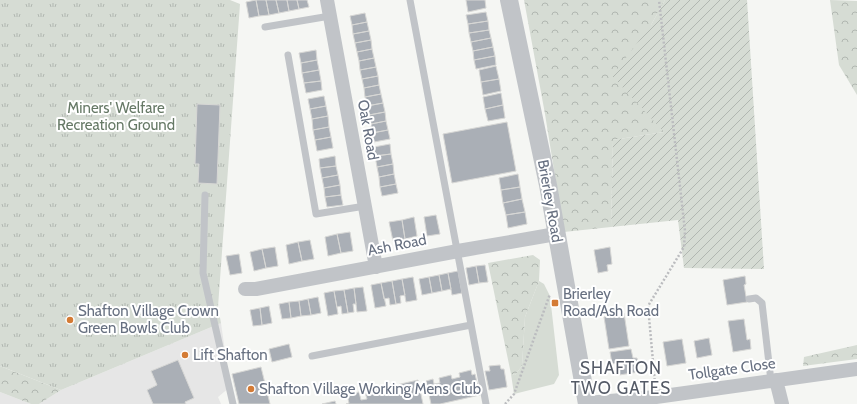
<svg xmlns="http://www.w3.org/2000/svg" width="857" height="404" font-family="Cabin,sans-serif">
  <defs>
    <pattern id="forest-crowns" width="20" height="18" patternUnits="userSpaceOnUse"><rect width="20" height="18" fill="#d6dcd4"/><path d="M2 6a3 3 0 1 1 6 0M12 15a3 3 0 1 1 6 0" fill="none" stroke="#b1b7b1"/></pattern>
    <pattern id="park-tufts" width="24" height="20" patternUnits="userSpaceOnUse"><rect width="24" height="20" fill="#d6dcd4"/><path d="M3 7l-1-3M5 7V3M7 7l1-3M15 17l-1-3M17 17v-4M19 17l1-3" fill="none" stroke="#b1b7b1"/></pattern>
    <pattern id="garden-furrows" width="10" height="10" patternUnits="userSpaceOnUse"><rect width="10" height="10" fill="#d6dcd4"/><path d="M-1 1l2-2M0 10L10 0M9 11l2-2" fill="none" stroke="#b1b7b1"/></pattern>
  </defs>
  <rect width="100%" height="100%" fill="#f5f6f3"/>
  <path fill="#e6e6e6" d="M 221,323 L 230,387 L 218,397 L 221,404 L 39,404 L 61,390 Z
    M 0,392 L 31,404 L 0,404 Z"/>
  <path fill="#d6dcd4" d="M 539,281 L 544,284 L 550,296 L 559,375 L 554,384 L 514,394 L 511,374 L 515,375 L 522,366 L 525,317 Z"/>
  <path fill="url(#forest-crowns)" d="M 524,0 L 665,0 L 651,25 L 664,132 L 613,140 L 611,227 L 564,232 L 545,114 Z
    M 830,0 L 857,1 L 857,95 L 839,65 Z
    M 533,255 L 540,260 L 539,281 L 525,317 L 522,366 L 515,375 L 511,374 L 488,263 Z
    M 857,345 L 857,359 L 803,366 L 804,357 Z
    M 0,366 L 61,390 L 39,404 L 31,404 L 0,392 Z"/>
  <path fill="url(#park-tufts)" d="M 0,0 L 230,0 L 240,4 L 218,307 L 221,323 L 61,390 L 0,366 Z"/>
  <path fill="url(#garden-furrows)" d="M 665,0 L 747,0 L 764,269 L 684,268 L 678,220 L 611,227 L 613,140 L 664,132 L 612,76 L 651,25 Z"/>
  <path fill="#aaafb6" stroke="#d7d7d5" d="M 256,0 L 259,16 L 249,18 L 246,2 Z
    M 256,0 L 266,0 L 269,15 L 259,16 Z
    M 266,0 L 276,0 L 279,13 L 269,15 Z
    M 276,0 L 287,0 L 289,11 L 279,13 Z
    M 287,0 L 297,0 L 299,9 L 289,11 Z
    M 297,0 L 307,0 L 309,7 L 299,9 Z
    M 466,0 L 485,0 L 486,8 L 468,12 Z
    M 486,12 L 488,21 L 468,24 L 466,15 Z
    M 365,13 L 367,22 L 352,25 L 350,16 Z
    M 488,21 L 489,30 L 469,33 L 468,24 Z
    M 367,22 L 369,31 L 353,34 L 352,25 Z
    M 489,30 L 491,38 L 471,42 L 469,33 Z
    M 369,31 L 371,40 L 355,43 L 353,34 Z
    M 491,38 L 493,47 L 473,51 L 471,42 Z
    M 371,40 L 372,49 L 357,52 L 355,43 Z
    M 493,47 L 495,56 L 474,60 L 473,51 Z
    M 372,49 L 374,58 L 359,61 L 357,52 Z
    M 316,50 L 317,60 L 301,63 L 299,53 Z
    M 495,56 L 496,65 L 476,69 L 474,60 Z
    M 374,58 L 376,67 L 360,70 L 359,61 Z
    M 317,60 L 319,70 L 302,73 L 301,63 Z
    M 496,66 L 499,79 L 481,82 L 479,70 Z
    M 376,67 L 378,76 L 362,79 L 360,70 Z
    M 319,70 L 321,81 L 304,83 L 302,73 Z
    M 378,76 L 379,85 L 364,88 L 362,79 Z
    M 499,79 L 501,91 L 483,95 L 481,82 Z
    M 321,81 L 322,90 L 306,93 L 304,83 Z
    M 379,85 L 381,94 L 365,97 L 364,88 Z
    M 501,93 L 503,105 L 485,109 L 483,97 Z
    M 381,94 L 383,103 L 367,106 L 365,97 Z
    M 324,96 L 326,106 L 310,109 L 308,99 Z
    M 383,103 L 385,112 L 369,115 L 367,106 Z
    M 197,104 L 220,105 L 217,184 L 198,183 L 199,164 L 195,164 Z
    M 503,105 L 505,118 L 488,121 L 485,109 Z
    M 326,106 L 328,116 L 312,119 L 310,109 Z
    M 385,112 L 386,121 L 371,124 L 369,115 Z
    M 328,116 L 329,127 L 313,130 L 312,119 Z
    M 386,121 L 388,130 L 372,133 L 371,124 Z
    M 507,122 L 516,171 L 452,183 L 443,134 Z
    M 329,127 L 331,137 L 315,140 L 313,130 Z
    M 388,130 L 390,139 L 374,142 L 372,133 Z
    M 331,137 L 333,148 L 317,151 L 315,140 Z
    M 390,144 L 391,154 L 375,156 L 374,147 Z
    M 391,154 L 393,164 L 377,167 L 375,156 Z
    M 335,156 L 336,166 L 320,168 L 319,159 Z
    M 393,164 L 394,174 L 379,177 L 377,167 Z
    M 336,166 L 338,175 L 322,178 L 320,168 Z
    M 394,174 L 396,184 L 380,187 L 379,177 Z
    M 518,174 L 520,187 L 501,190 L 499,178 Z
    M 338,175 L 340,185 L 324,188 L 322,178 Z
    M 396,184 L 398,193 L 382,196 L 380,187 Z
    M 340,185 L 341,195 L 325,197 L 324,188 Z
    M 520,187 L 522,199 L 503,203 L 501,190 Z
    M 341,195 L 343,205 L 327,207 L 325,197 Z
    M 522,199 L 525,212 L 506,215 L 503,203 Z
    M 525,212 L 527,224 L 508,228 L 506,215 Z
    M 436,215 L 440,234 L 427,236 L 424,217 Z
    M 414,217 L 417,236 L 405,239 L 402,220 Z
    M 402,220 L 405,239 L 393,241 L 389,222 Z
    M 350,232 L 353,251 L 341,253 L 337,234 Z
    M 337,234 L 341,253 L 328,256 L 325,237 Z
    M 310,240 L 314,259 L 302,261 L 298,242 Z
    M 298,242 L 302,261 L 289,264 L 286,245 Z
    M 275,247 L 278,266 L 266,268 L 262,249 Z
    M 610,247 L 612,264 L 607,265 L 608,271 L 598,273 L 594,250 Z
    M 262,249 L 266,268 L 254,271 L 250,252 Z
    M 239,254 L 242,273 L 230,275 L 226,256 Z
    M 485,265 L 488,282 L 479,283 L 476,266 Z
    M 476,266 L 479,283 L 469,285 L 466,268 Z
    M 458,271 L 462,293 L 452,295 L 448,273 Z
    M 448,273 L 451,289 L 442,291 L 439,275 Z
    M 439,275 L 442,291 L 432,293 L 429,277 Z
    M 745,276 L 746,284 L 744,285 L 747,302 L 727,305 L 723,280 Z
    M 413,277 L 417,300 L 406,302 L 402,279 Z
    M 429,277 L 432,293 L 422,295 L 419,279 Z
    M 402,279 L 405,295 L 400,296 L 401,303 L 396,304 L 392,281 Z
    M 392,281 L 396,304 L 390,305 L 389,298 L 384,299 L 381,283 Z
    M 381,283 L 386,306 L 375,308 L 371,285 Z
    M 363,287 L 367,311 L 357,312 L 354,288 Z
    M 354,288 L 356,304 L 353,304 L 354,312 L 348,313 L 344,290 Z
    M 344,290 L 348,313 L 342,314 L 341,306 L 337,307 L 334,291 Z
    M 334,291 L 338,314 L 328,316 L 324,293 Z
    M 318,297 L 321,313 L 311,315 L 308,299 Z
    M 308,299 L 311,315 L 301,316 L 299,301 Z
    M 299,301 L 301,316 L 291,318 L 289,302 Z
    M 289,302 L 291,318 L 282,319 L 279,304 Z
    M 269,306 L 272,323 L 262,325 L 260,308 Z
    M 260,308 L 262,325 L 253,326 L 250,310 Z
    M 624,313 L 629,346 L 609,349 L 604,317 Z
    M 744,319 L 747,340 L 750,339 L 751,349 L 733,352 L 728,321 Z
    M 709,338 L 712,355 L 697,358 L 694,341 Z
    M 682,339 L 686,363 L 667,366 L 663,342 Z
    M 289,344 L 292,357 L 272,362 L 269,349 Z
    M 631,349 L 633,358 L 637,358 L 639,372 L 619,375 L 618,363 L 612,364 L 610,352 Z
    M 178,360 L 194,398 L 185,402 L 186,404 L 153,404 L 147,390 L 157,385 L 151,371 Z
    M 500,365 L 501,369 L 504,369 L 507,387 L 489,390 L 485,371 L 490,371 L 489,366 Z
    M 261,367 L 270,404 L 239,404 L 232,374 Z
    M 471,370 L 472,375 L 475,374 L 480,395 L 440,404 L 431,404 L 426,381 L 433,379 L 434,384 L 440,383 L 439,378 L 451,375 L 452,379 L 460,377 L 459,373 Z
    M 418,380 L 423,404 L 346,404 L 349,403 L 347,395 L 359,392 L 361,400 L 367,399 L 365,392 L 388,387 L 390,395 L 394,394 L 392,386 Z
    M 335,401 L 336,404 L 322,404 Z"/>
  <g fill="none" stroke-linecap="round" stroke-linejoin="round">
    <path stroke="#bbbcbf" stroke-width="2.5" stroke-dasharray="2 2" stroke-linecap="butt" d="M 655,384 L 648,306 L 684,247 L 685,231 L 659,0
      M 505,404 L 514,394 L 550,294"/>
    <path stroke="#c1c4c8" stroke-width="7" d="M 410,0 L 486,404
      M 265,27 L 330,16
      M 288,55 L 316,214 L 365,206
      M 205,195 L 203,273 L 233,404
      M 749,299 L 756,298 L 762,303 L 771,381
      M 312,356 L 471,325"/>
    <path stroke="#c1c4c8" stroke-width="14" d="M 327,0 L 376,267
      M 245,289 L 256,289 L 458,251 L 556,234
      M 776,380 L 782,404
      M 587,403 L 656,397 L 857,369"/>
    <path stroke="#c1c4c8" stroke-width="18" d="M 509,0 L 548,185 L 587,404"/>
  </g>
  <g fill="#d47b35" stroke="#fff" stroke-width="1.5">
    <rect x="551" y="299" width="8" height="8" rx="2"/>
    <circle cx="70" cy="320" r="4"/>
    <circle cx="185" cy="355" r="4"/>
    <circle cx="251" cy="389" r="4"/>
  </g>
  <g text-anchor="middle" stroke-width="4" stroke-linejoin="round" paint-order="stroke">
    <g font-size="15" fill="#667966" stroke="#fff">
      <text x="116" y="113">Miners' Welfare<tspan x="116" dy="17">Recreation Ground</tspan></text>
    </g>
    <g font-size="15" fill="#677081" stroke="#fff">
      <text transform="translate(368 130) rotate(80)" y="5">Oak Road</text>
      <text transform="translate(550 201) rotate(80)" y="5">Brierley Road</text>
      <text transform="translate(397 245) rotate(-11)" y="5">Ash Road</text>
      <text transform="translate(732 369) rotate(-8)" y="5">Tollgate Close</text>
    </g>
    <g font-size="15" fill="#677081" stroke="#fff" text-anchor="start">
      <text x="563" y="299">Brierley<tspan x="563" dy="17">Road/Ash Road</tspan></text>
      <text x="78" y="316">Shafton Village Crown<tspan x="78" dy="17">Green Bowls Club</tspan></text>
      <text x="193" y="360">Lift Shafton</text>
      <text x="259" y="394">Shafton Village Working Mens Club</text>
    </g>
    <g font-size="17" letter-spacing="1" fill="#555b67" stroke="#fff">
      <text x="621" y="374">SHAFTON<tspan x="621" dy="20">TWO GATES</tspan></text>
    </g>
  </g>
</svg>
